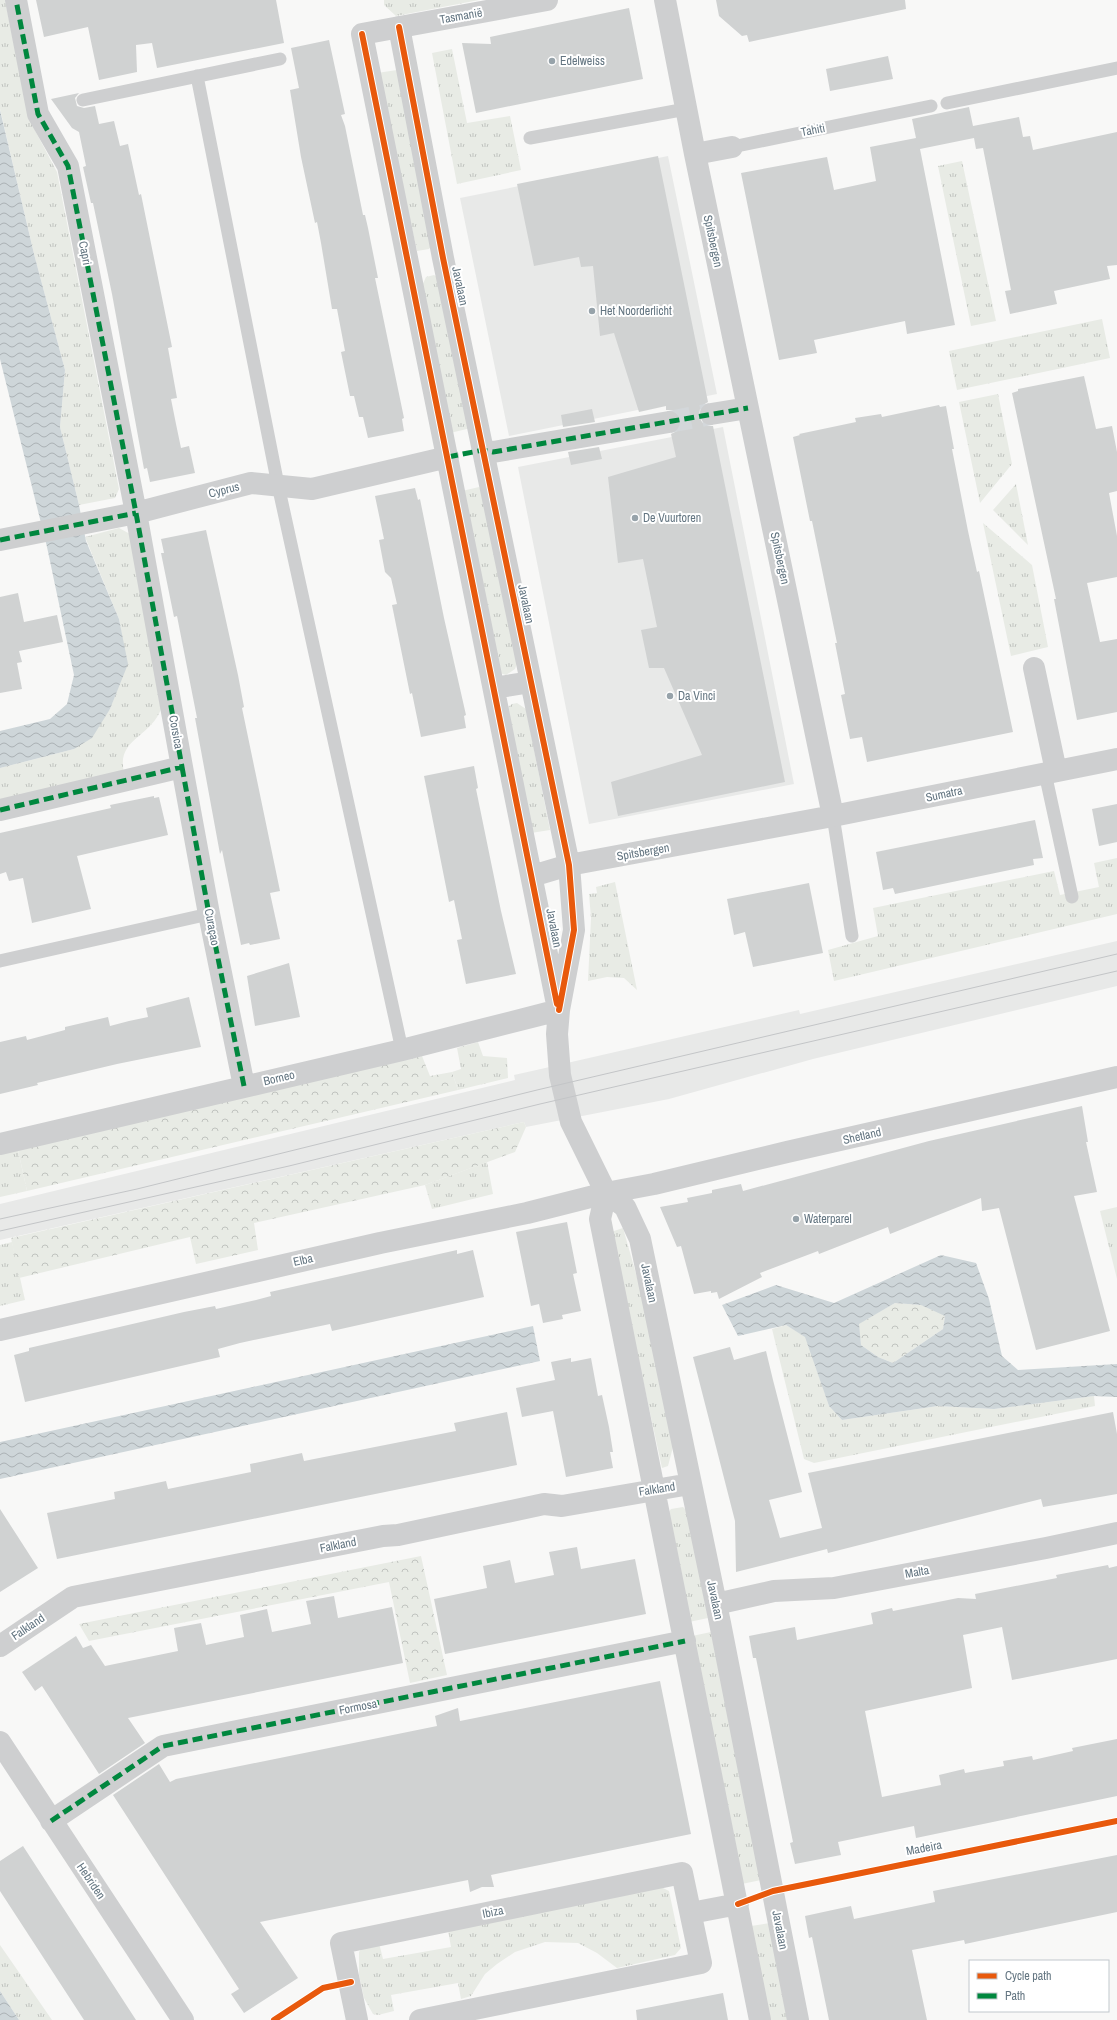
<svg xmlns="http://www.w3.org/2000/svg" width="1117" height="2020" font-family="'Archivo Narrow',sans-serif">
  <defs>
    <pattern id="grass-tufts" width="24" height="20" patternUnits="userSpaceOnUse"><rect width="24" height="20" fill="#e8ebe5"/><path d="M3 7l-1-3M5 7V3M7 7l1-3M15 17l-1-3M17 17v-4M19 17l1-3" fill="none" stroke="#c0c3bf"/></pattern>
    <pattern id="forest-crowns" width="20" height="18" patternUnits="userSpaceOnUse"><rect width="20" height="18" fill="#e8ebe5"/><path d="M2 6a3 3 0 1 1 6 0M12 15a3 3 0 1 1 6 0" fill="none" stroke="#c0c3bf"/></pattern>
    <pattern id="water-waves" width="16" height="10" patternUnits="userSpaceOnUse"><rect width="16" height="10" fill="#ced6d9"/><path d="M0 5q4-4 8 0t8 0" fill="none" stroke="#abb2b5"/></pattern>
  </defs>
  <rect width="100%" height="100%" fill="#f8f8f7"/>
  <path fill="#e8e9e8" d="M 668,156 L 717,394 L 509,436 L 460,198 Z
    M 723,427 L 794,784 L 589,824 L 518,467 Z
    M 1117,941 L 1117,986 L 813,1059 L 669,1099 L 526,1127 L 524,1122 L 0,1240 L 0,1204 L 515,1080 L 514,1075 L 532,1071 L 799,1010 L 800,1014 Z"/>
  <path fill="url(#grass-tufts)" d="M 0,0 L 5,0 L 29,119 L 57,172 L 119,489 L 115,498 L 79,505 L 60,427 L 65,370 L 34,254 L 0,109 Z
    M 384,0 L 479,0 L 396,16 L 384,5 Z
    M 452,49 L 467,123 L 510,116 L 521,170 L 457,184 L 432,53 Z
    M 397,70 L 433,244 L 429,249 L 417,251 L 377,73 Z
    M 962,161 L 996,321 L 971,326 L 938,166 Z
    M 434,275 L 440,279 L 471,428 L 450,433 L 421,288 L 426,277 Z
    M 1102,319 L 1110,358 L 957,390 L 949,351 Z
    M 998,394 L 1012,464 L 980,503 L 959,402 Z
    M 1016,484 L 1028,545 L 993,510 Z
    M 479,487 L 484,493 L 517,663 L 515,669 L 506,675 L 500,673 L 462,491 Z
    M 983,523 L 1032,565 L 1048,647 L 1011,656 Z
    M 119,528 L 130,534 L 161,709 C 151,737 116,739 124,772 L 0,801 L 0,768 L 74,749 L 110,709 L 127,664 L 119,619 L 85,537 Z
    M 517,703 L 526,709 L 550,830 L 531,833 L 508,707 L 512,704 Z
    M 1117,858 L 1117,914 L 834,981 L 828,950 L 878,936 L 873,908 L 1054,871 L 1060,895 L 1099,887 L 1094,863 Z
    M 615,882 L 637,990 L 624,978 L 607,977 L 588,981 L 591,918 L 589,894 L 597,893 L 596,887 Z
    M 478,1042 L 483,1056 L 507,1058 L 508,1078 L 458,1090 L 452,1072 L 461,1069 L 457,1048 Z
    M 18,1150 L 27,1191 L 0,1197 L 0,1154 Z
    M 487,1162 L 493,1194 L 432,1209 L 425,1185 Z
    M 1117,1207 L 1117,1279 L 1100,1211 Z
    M 623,1228 L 642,1295 L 673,1447 L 668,1466 L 662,1468 L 611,1232 Z
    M 12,1242 L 25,1300 L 0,1306 L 0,1245 Z
    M 786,1325 L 806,1337 L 829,1406 L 842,1420 L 938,1406 L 994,1409 L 1094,1396 L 1095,1406 L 814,1463 L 804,1459 L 772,1329 Z
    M 683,1507 L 687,1511 L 708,1618 L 689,1622 L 668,1513 L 671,1509 Z
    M 711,1632 L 761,1880 L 742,1884 L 692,1636 Z
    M 661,1887 L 669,1891 L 681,1948 L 675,1955 L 617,1968 L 597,1953 L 578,1943 L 545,1942 L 515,1952 L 497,1964 L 485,1974 L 471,1996 L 461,1999 L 458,1983 L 391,1995 L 394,2011 L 378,2015 L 373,2014 L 364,1998 L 359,1975 L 359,1952 L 363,1947 L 379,1943 L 383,1959 L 451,1947 L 448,1930 Z
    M 770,1923 L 790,2020 L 770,2020 L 751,1926 Z
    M 0,1945 L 52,2020 L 19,2020 L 0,1991 Z"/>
  <path fill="url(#forest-crowns)" d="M 422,1056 L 430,1076 L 452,1072 L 458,1090 L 27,1191 L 18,1150 Z
    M 524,1122 L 526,1127 L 515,1152 L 425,1185 L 254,1223 L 258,1250 L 196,1264 L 190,1237 L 19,1278 L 11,1238 Z
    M 895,1303 L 921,1305 L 945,1315 L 943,1329 L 893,1363 L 878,1357 L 861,1345 L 858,1324 Z
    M 421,1556 L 447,1675 L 410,1683 L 389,1582 L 89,1641 L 79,1624 Z"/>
  <path fill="url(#water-waves)" fill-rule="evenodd" d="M 0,110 L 34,254 L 65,370 L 60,427 L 79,505 L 86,541 L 119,619 L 128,664 L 110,709 L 92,738 L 74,749 L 0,768 L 0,731 L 50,719 L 67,704 L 74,675 L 47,547 L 0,359 Z
    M 941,1255 L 976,1263 L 989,1299 L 1002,1356 L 1018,1370 L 1117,1364 L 1117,1397 L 1094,1396 L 994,1409 L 938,1406 L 842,1420 L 829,1406 L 805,1337 L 786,1325 L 738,1336 L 722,1305 L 776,1285 L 834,1303 ZM 895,1303 L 921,1305 L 945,1316 L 943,1329 L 893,1363 L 878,1357 L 861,1345 L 859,1324 Z
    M 533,1326 L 540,1361 L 0,1479 L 0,1442 Z
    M 0,1991 L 19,2020 L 0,2020 Z"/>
  <path fill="#d0d2d2" d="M 36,0 L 276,0 L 284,43 L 157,68 L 152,43 L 136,45 L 137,72 L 99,80 L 88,27 L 44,37 Z
    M 716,0 L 905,0 L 906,9 L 749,42 L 747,35 L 742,36 L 719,16 Z
    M 629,8 L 643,79 L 476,113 L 462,43 L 491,44 L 490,37 Z
    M 329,40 L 345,114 L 341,115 L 345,126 L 363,215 L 365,215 L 368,228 L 378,278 L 375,278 L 404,418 L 402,419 L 404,431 L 368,438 L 363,417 L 359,417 L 354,396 L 350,396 L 341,352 L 345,351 L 337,309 L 332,309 L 321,243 L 317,222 L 315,223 L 301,157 L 290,90 L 299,88 L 291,48 Z
    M 888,56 L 893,79 L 830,91 L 826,69 Z
    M 79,93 L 75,98 L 77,106 L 84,108 L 95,106 L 99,124 L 114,121 L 120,146 L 128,144 L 139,195 L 141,194 L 172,347 L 168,348 L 177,398 L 171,399 L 176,424 L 181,448 L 189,446 L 195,473 L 150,482 L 147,468 L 144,469 L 112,294 L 93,203 L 91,203 L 83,167 L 86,166 L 79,132 L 72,128 L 51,99 Z
    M 969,107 L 973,126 L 1019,117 L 1023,137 L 1030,136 L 1033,150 L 1117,132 L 1117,265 L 1107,266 L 1110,279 L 1054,291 L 1057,304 L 1010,314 L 1005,291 L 1011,290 L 983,148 L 976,149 L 974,138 L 920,149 L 955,325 L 907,334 L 905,321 L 814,340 L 817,353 L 779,360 L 741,173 L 827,157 L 834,190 L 876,181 L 870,147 L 916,138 L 912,119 Z
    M 658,156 L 708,402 L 703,405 L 700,409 L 699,416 L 702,422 L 706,426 L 713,426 L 785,782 L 618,816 L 611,782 L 702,755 L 664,668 L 649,668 L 641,630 L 657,627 L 643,559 L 618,563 L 608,477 L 676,457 L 671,434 L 677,431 L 681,427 L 681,420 L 678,414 L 673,410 L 666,410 L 666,406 L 639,412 L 614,333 L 600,336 L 593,266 L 581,267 L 579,257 L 534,266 L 517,184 Z
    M 1084,376 L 1096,429 L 1112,426 L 1117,452 L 1117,491 L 1109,493 L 1117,536 L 1117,577 L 1087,583 L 1100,642 L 1117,639 L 1117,712 L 1077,720 L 1054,599 L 1056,599 L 1012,393 L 1018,391 L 1018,389 Z
    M 939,405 L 940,407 L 946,406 L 954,449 L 952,449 L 968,531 L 977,572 L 979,571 L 1013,732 L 867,762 L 862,737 L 850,739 L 841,695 L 845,694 L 835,643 L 837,643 L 812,521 L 810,521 L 793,437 L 800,435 L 799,434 L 856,422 L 855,418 L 881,414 L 882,417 Z
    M 592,409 L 595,422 L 563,427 L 561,415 Z
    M 599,447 L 602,459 L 571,465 L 568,452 Z
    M 415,488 L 418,500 L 420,499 L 444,618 L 466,715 L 464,716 L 466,728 L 421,737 L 412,693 L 410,694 L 392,605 L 397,604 L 391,578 L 385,572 L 379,540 L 384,539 L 375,496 Z
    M 206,530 L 238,675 L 244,707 L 242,708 L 280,891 L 270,893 L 280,939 L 250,945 L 249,943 L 241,945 L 222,850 L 220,854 L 195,718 L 197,718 L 177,616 L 174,617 L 161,553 L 164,553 L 161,539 Z
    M 18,593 L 24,622 L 57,615 L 63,642 L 19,651 L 22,662 L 17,663 L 22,689 L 0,693 L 0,597 Z
    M 474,766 L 478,788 L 476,789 L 501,911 L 516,974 L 466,984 L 457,940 L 462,939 L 454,900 L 449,902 L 424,776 Z
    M 154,796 L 154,798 L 159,797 L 168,835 L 77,856 L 91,909 L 32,923 L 23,878 L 9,881 L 6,872 L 0,874 L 0,833 L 111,808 L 110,805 Z
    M 1117,804 L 1117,842 L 1099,846 L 1092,809 Z
    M 1035,820 L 1043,858 L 1033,859 L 1034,865 L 895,894 L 893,888 L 883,890 L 876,852 Z
    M 809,883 L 823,953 L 753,967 L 745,932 L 734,935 L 727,899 Z
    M 289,963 L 300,1017 L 255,1026 L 247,976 Z
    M 189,997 L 201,1047 L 117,1064 L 37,1083 L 38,1085 L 0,1094 L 0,1042 L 26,1036 L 27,1040 L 65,1030 L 65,1027 L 108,1017 L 110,1026 L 129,1021 L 148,1017 L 146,1008 Z
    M 1082,1106 L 1088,1142 L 1086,1142 L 1097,1192 L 1074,1196 L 1110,1331 L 1072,1341 L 1036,1350 L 999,1208 L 982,1211 L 981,1198 L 890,1234 L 888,1227 L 819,1254 L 818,1251 L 760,1273 L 762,1277 L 719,1299 L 717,1292 L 711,1293 L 711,1291 L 694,1294 L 681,1246 L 677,1247 L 660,1207 L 688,1202 L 687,1198 L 712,1193 L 712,1190 L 741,1184 L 743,1191 L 929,1141 Z
    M 567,1222 L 577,1273 L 573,1274 L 581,1311 L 562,1315 L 563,1319 L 543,1323 L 539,1304 L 531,1306 L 516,1232 Z
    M 457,1250 L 457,1254 L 473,1250 L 484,1297 L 332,1331 L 330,1324 L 240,1343 L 218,1349 L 220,1357 L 25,1402 L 14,1355 L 29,1351 L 29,1348 L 184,1312 L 215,1306 L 216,1309 L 256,1300 L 271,1296 L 270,1292 Z
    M 730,1347 L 734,1360 L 766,1351 L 773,1380 L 802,1492 L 769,1500 L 780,1538 L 822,1528 L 808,1473 L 1113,1412 L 1117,1434 L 1117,1494 L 1043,1507 L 1041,1499 L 828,1553 L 827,1549 L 736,1572 L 735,1521 L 693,1357 Z
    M 571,1358 L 571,1362 L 591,1358 L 598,1396 L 602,1395 L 609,1427 L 613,1452 L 610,1452 L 613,1468 L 566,1477 L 553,1411 L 522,1417 L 516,1388 L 555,1380 L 551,1362 Z
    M 507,1412 L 517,1465 L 57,1559 L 47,1513 L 115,1499 L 114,1492 L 166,1481 L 168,1489 L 251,1472 L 250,1464 L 302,1453 L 304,1461 L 456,1431 L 454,1423 Z
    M 0,1509 L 38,1568 L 0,1592 Z
    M 577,1547 L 581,1569 L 635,1559 L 646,1614 L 445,1654 L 434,1599 L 487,1588 L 483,1566 L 498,1563 L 510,1560 L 515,1583 L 554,1575 L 549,1552 Z
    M 1108,1565 L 1109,1568 L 1117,1566 L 1117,1659 L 1012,1680 L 1002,1627 L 963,1635 L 972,1688 L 865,1711 L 882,1797 L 941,1785 L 939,1775 L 964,1769 L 965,1773 L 1004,1766 L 1003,1761 L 1032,1756 L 1033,1760 L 1073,1751 L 1072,1748 L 1117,1739 L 1117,1796 L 916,1838 L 914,1826 L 838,1842 L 841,1855 L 795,1864 L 790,1843 L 793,1842 L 756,1658 L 753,1658 L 749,1636 L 795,1627 L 797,1640 L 873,1624 L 871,1613 L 892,1608 L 893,1611 L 958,1598 L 976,1599 L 975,1594 L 1057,1578 L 1056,1575 Z
    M 334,1596 L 338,1618 L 392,1607 L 403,1663 L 128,1718 L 145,1743 L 99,1774 L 42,1686 L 35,1691 L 22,1672 L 76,1636 L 83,1648 L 91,1645 L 105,1666 L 178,1651 L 174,1628 L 201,1623 L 206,1645 L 244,1637 L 240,1615 L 267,1609 L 272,1632 L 311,1624 L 306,1601 Z
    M 660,1681 L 691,1834 L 491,1875 L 494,1887 L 482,1887 L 470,1892 L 468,1880 L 260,1922 L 298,1978 L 244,2013 L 231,1994 L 239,1989 L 113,1795 L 159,1764 L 170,1782 L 176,1779 L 437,1726 L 435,1716 L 458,1708 L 460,1721 Z
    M 23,1846 L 136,2020 L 84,2020 L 0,1891 L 0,1861 Z
    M 1117,1855 L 1117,1912 L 965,1944 L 964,1940 L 912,1950 L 927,2020 L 829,2020 L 812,1937 L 809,1938 L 805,1916 L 851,1906 L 854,1919 L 935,1902 L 933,1891 Z
    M 723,1993 L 728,2020 L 637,2020 L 636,2010 Z"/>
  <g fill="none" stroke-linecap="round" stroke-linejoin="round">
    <path stroke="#d3d7da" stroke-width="22" stroke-dasharray="22 11" stroke-linecap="butt" d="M 669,422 L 711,414"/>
    <path stroke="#cecfd0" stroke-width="13" d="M 197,76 L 278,485 L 402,1050
      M 83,100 L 280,59
      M 947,103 L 1117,68
      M 530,138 L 686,109
      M 732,147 L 931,106
      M 1045,773 L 1072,897
      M 833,816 L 852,936
      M 0,961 L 209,914"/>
    <path stroke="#cecfd0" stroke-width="22" d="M 547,0 L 362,34 L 556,999
      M 399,27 L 443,258 L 569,865 L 574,930 L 559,1010 L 557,1034 L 560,1075 L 571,1122 L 606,1193 L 625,1207 L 640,1239 L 720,1623 L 798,2020
      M 695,154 L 732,147
      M 711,414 L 748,408
      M 483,450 L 493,452 L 669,422
      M 0,540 L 136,513 L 251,483 L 312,489 L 448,457
      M 1034,668 L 1056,771
      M 494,688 L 531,682
      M 182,767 L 209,914 L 244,1086
      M 0,810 L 182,767 L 136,513 L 68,166 L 38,114 L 16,0
      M 833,816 L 1117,759
      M 532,876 L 569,865 L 833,816 L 695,154 L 665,0
      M 0,1144 L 402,1050 L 559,1010
      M 606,1193 L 600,1219 L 760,2020
      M 0,1330 L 380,1243 L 527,1213 L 606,1193 L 654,1184 L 787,1152 L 1117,1077
      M 716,1604 L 774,1591 L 834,1588 L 1046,1548 L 1117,1533
      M 0,1646 L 73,1597 L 383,1536 L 398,1535 L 544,1504 L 562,1506 L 690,1484
      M 0,1742 L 183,2020
      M 51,1821 L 163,1746 L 685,1641
      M 691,1913 L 738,1904
      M 357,2020 L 341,1943 L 682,1873 L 701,1963 L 420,2020"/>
    <path stroke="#c3c5c7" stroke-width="1" d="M 0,1219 L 137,1189 L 537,1090 L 1117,954
      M 0,1231 L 289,1166 L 540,1104 L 1117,971"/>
    <path stroke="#00873e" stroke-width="5" stroke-dasharray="10 5" stroke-linecap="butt" d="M 448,457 L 483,450 L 493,452 L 748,408
      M 0,540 L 136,513
      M 182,767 L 209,914 L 244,1086
      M 0,810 L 182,767 L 136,513 L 68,166 L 38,114 L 16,0
      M 51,1821 L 163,1746 L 685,1641"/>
    <g stroke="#fff" stroke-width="8">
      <path id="cycleway" d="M 399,27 L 443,258 L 569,865 L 574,930 L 559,1010
        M 362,34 L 557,1004
        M 738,1904 L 773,1891 L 1117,1821
        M 274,2020 L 323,1988 L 351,1982"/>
    </g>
    <use href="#cycleway" stroke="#e8590c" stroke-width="6"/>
  </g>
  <g fill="#97a3aa" stroke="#fff" stroke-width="1.5">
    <circle cx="552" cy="61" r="4"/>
    <circle cx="592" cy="311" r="4"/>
    <circle cx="635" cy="518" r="4"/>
    <circle cx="670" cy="696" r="4"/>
    <circle cx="796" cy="1219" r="4"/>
  </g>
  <g text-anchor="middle" stroke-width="4" stroke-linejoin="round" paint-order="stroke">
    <g font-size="12" fill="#637581" stroke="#fff">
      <text transform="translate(461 16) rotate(-10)" y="4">Tasmanië</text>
      <text transform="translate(813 130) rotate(-11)" y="4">Tahiti</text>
      <text transform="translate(713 241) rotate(78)" y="4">Spitsbergen</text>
      <text transform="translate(85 253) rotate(79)" y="4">Capri</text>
      <text transform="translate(460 286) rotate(78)" y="4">Javalaan</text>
      <text transform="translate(224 490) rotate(-14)" y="4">Cyprus</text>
      <text transform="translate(780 558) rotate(78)" y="4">Spitsbergen</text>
      <text transform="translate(526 604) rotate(78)" y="4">Javalaan</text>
      <text transform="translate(176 732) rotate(80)" y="4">Corsica</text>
      <text transform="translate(944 794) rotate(-12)" y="4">Sumatra</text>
      <text transform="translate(643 852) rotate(-10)" y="4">Spitsbergen</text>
      <text transform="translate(212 927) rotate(79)" y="4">Curaçao</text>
      <text transform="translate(554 928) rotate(79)" y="4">Javalaan</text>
      <text transform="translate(279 1078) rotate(-13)" y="4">Borneo</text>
      <text transform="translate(862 1136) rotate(-13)" y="4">Shetland</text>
      <text transform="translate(303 1260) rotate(-13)" y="4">Elba</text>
      <text transform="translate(649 1283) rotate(78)" y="4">Javalaan</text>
      <text transform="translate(657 1489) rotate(-9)" y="4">Falkland</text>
      <text transform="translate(338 1545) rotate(-11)" y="4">Falkland</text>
      <text transform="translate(917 1572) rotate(-10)" y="4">Malta</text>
      <text transform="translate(715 1600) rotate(78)" y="4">Javalaan</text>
      <text transform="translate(28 1627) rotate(-34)" y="4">Falkland</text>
      <text transform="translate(358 1707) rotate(-11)" y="4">Formosa</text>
      <text transform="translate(924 1848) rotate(-11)" y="4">Madeira</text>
      <text transform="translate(91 1881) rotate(56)" y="4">Hebriden</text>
      <text transform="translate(493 1912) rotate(-11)" y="4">Ibiza</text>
      <text transform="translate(780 1930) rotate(79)" y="4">Javalaan</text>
    </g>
    <g font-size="12" fill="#637581" stroke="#fff" text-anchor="start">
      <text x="560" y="65">Edelweiss</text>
      <text x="600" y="315">Het Noorderlicht</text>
      <text x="643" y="522">De Vuurtoren</text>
      <text x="678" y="700">Da Vinci</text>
      <text x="804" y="1223">Waterparel</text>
    </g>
  </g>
  <rect x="969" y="1960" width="140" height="52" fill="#ffffff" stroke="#c1c8cd"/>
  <rect x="977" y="1973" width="20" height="6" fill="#e8590c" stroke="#c1c8cd"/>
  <text x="1005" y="1980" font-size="12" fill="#637581">Cycle path</text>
  <rect x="977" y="1993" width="20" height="6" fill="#00873e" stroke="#c1c8cd"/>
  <text x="1005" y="2000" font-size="12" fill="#637581">Path</text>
</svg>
